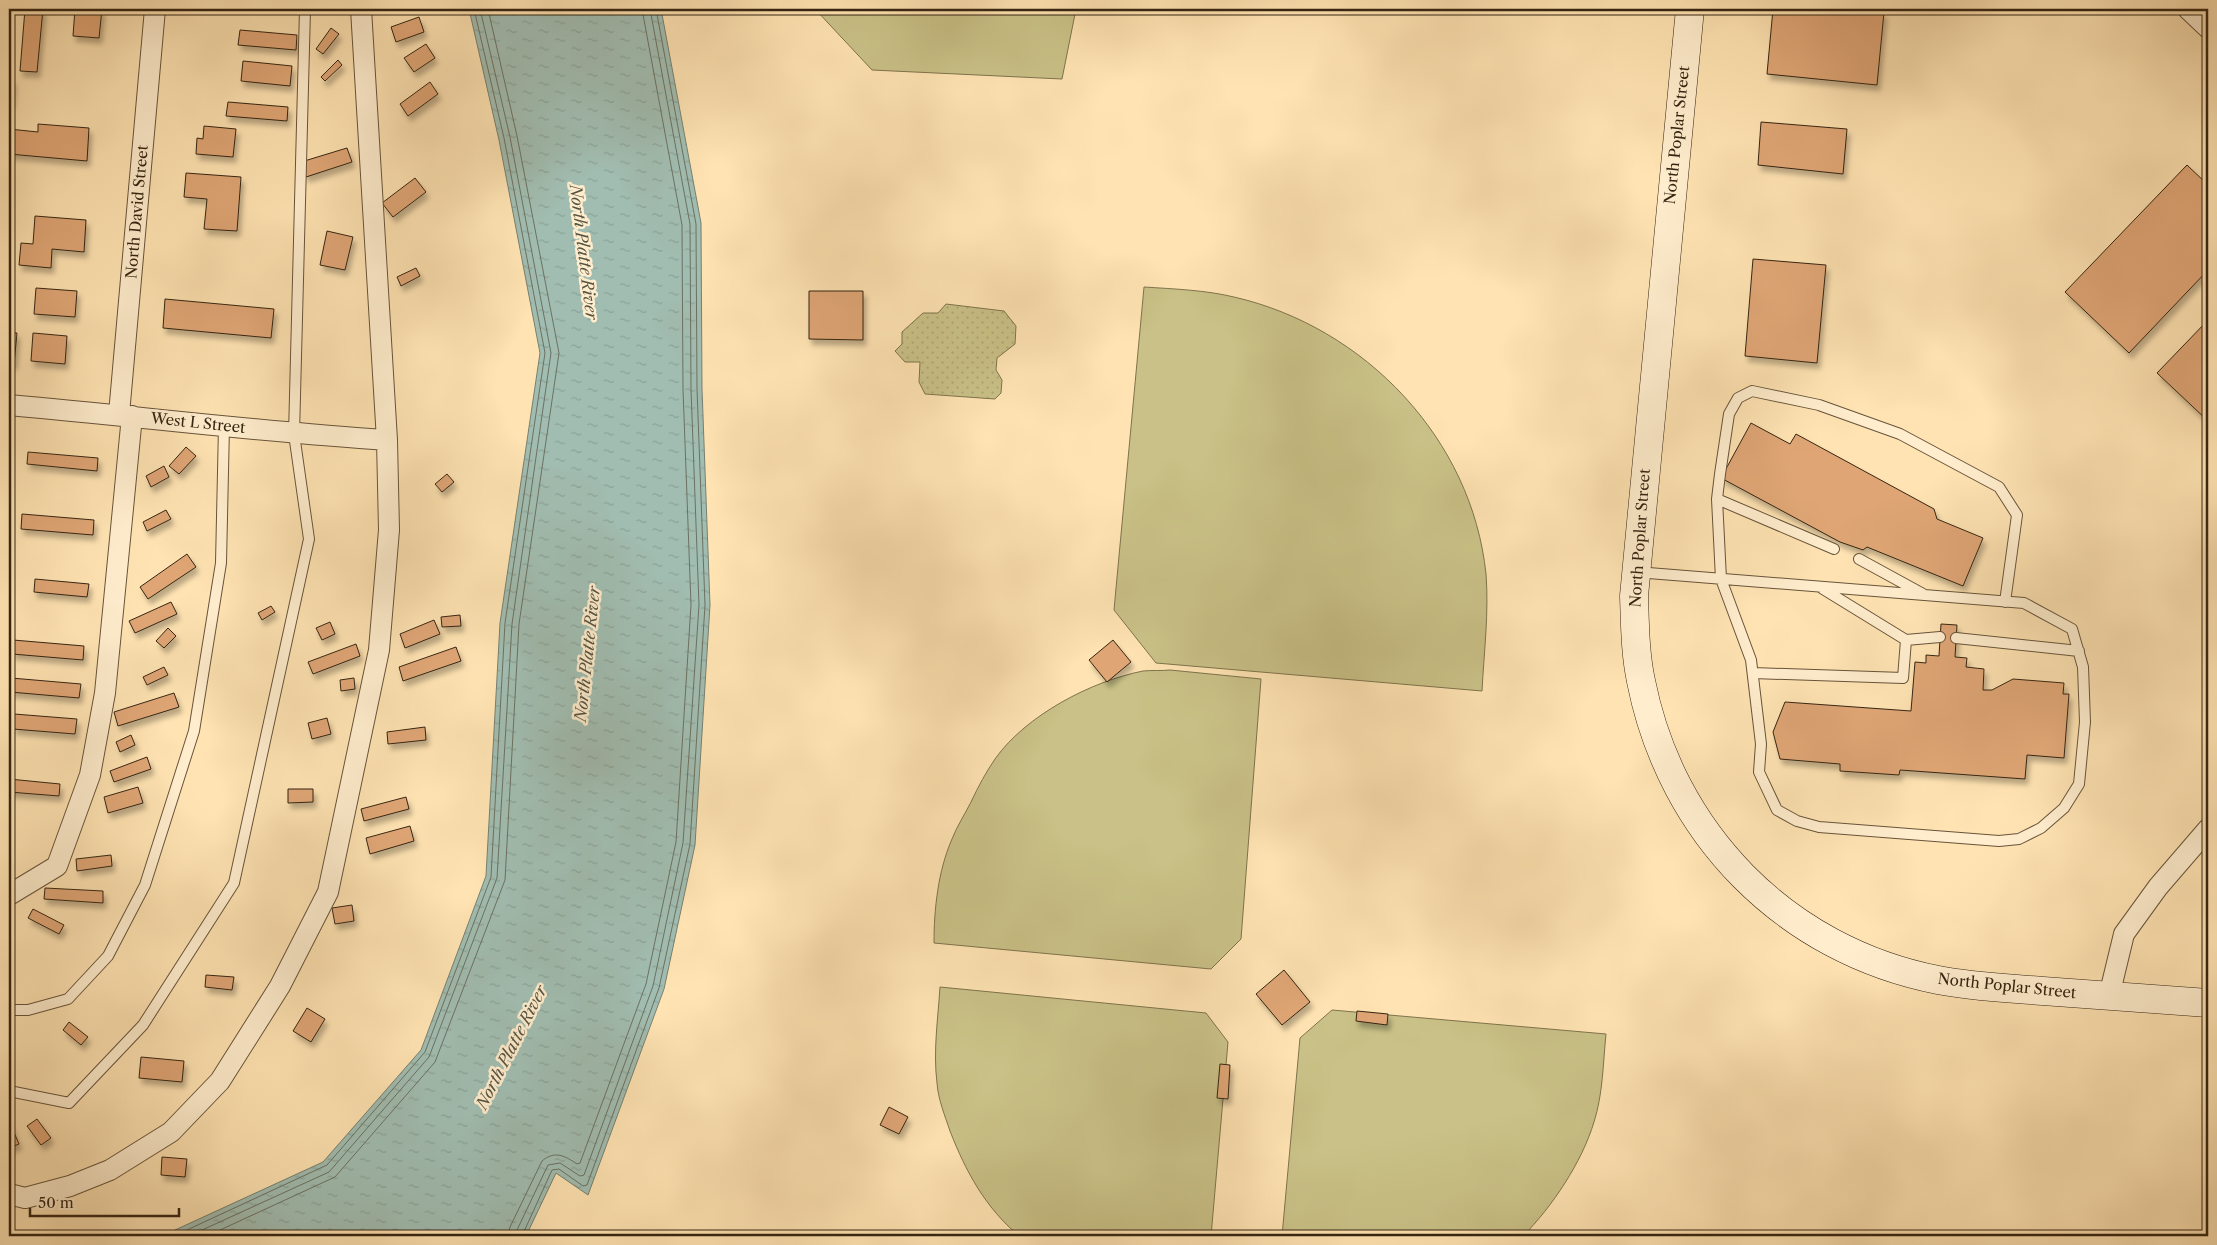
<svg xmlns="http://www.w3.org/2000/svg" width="2217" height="1245" font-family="'Libre Caslon Text',serif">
  <defs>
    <pattern id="park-dots" width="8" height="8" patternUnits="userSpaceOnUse" patternTransform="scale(1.25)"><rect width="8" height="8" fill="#c9c187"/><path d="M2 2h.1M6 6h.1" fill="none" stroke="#ada674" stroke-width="1.8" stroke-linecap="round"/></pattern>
    <pattern id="water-ripples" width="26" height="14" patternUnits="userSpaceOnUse" patternTransform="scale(1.25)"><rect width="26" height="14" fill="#a1bdb1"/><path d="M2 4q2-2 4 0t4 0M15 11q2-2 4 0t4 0" fill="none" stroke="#8ba297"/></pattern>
    <filter id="shadow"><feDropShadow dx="3" dy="5.5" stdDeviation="2.5" flood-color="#0004"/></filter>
  </defs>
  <rect width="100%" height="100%" fill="#ffe3b2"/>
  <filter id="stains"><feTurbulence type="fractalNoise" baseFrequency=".004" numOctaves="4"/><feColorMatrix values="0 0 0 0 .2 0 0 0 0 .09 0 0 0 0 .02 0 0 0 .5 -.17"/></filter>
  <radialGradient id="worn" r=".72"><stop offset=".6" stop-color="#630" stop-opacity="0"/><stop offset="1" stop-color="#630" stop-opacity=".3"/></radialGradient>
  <path fill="url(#park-dots)" stroke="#7f734c" d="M 946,304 L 1004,311 L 1016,326 L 1015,344 L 997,358 L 996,370 L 1002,380 L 1001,393 L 995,399 L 925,394 L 919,382 L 920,362 L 905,362 L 895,351 L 902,344 L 902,332 L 923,313 L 938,313 Z"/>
  <path fill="#c9c187" stroke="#7f734c" d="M 815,9 L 1076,9 L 1062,79 L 872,70 Z
    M 1144,287 C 1174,289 1205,290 1234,297 C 1365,327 1472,439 1486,574 C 1489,612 1484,652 1482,691 L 1156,663 L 1114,610 Z
    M 1170,670 L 1261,679 L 1241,939 L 1211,969 L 934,943 C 934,909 938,871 952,839 C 957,826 965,814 971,802 C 978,787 986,772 995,759 C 1026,715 1092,681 1143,671 C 1152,670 1161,671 1170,670 Z
    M 940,987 L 1206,1013 L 1228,1042 L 1211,1236 L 1019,1236 C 985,1207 966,1172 950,1131 C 945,1116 938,1099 937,1083 C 933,1051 938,1019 940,987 Z
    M 1332,1010 L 1606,1034 C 1603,1063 1603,1094 1594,1122 C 1582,1162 1552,1207 1523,1236 L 1282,1236 L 1300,1038 Z"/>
  <path fill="url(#water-ripples)" stroke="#768071" d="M 469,9 L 661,9 L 701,223 L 702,389 L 710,605 L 695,845 L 664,989 L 588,1195 L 556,1173 L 526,1236 L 162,1236 L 323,1162 L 421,1050 L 486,876 L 500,623 L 540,353 L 499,140 Z"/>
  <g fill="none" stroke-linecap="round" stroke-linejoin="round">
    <path stroke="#6b7162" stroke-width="1" d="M 174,1236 L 327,1165 L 425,1052 L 491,877 L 505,623 L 545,353 L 504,138 L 474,9
      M 189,1236 L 329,1172 L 429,1057 L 497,878 L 512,624 L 551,353 L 510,137 L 480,9
      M 207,1236 L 335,1177 L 435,1062 L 505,880 L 519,624 L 559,353 L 517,136 L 488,9
      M 508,1236 L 510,1227 L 542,1161 C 555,1150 565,1156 577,1164 L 580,1163 L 646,984 L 676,842 L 691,605 L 683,389 L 682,225 L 642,9
      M 516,1236 L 517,1230 L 548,1165 L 560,1163 L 580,1176 L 584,1175 L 653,986 L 683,843 L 699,605 L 691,389 L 690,224 L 650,9
      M 522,1236 L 552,1170 L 559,1169 L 583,1186 L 587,1185 L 659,988 L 690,844 L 705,605 L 697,389 L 696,224 L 656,9"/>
  </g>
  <path fill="#dfa575" stroke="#352512" filter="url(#shadow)" d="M 25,9 L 43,9 L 37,72 L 20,71 Z
    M 75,9 L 102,9 L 99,38 L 73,36 Z
    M 1773,9 L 1846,9 L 1884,12 L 1877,85 L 1767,74 Z
    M 419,17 L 424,32 L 396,42 L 391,27 Z
    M 331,28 L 339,34 L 323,54 L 316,49 Z
    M 240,30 L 297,35 L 296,50 L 238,45 Z
    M 426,44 L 435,58 L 414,72 L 404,58 Z
    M 338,60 L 342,65 L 325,81 L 321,77 Z
    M 243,61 L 292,66 L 290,86 L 241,81 Z
    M 9,80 L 13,80 L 11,103 L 9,103 Z
    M 430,82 L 438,94 L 408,116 L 400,104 Z
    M 228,102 L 288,107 L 287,121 L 226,116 Z
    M 1761,122 L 1847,129 L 1843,174 L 1758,165 Z
    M 38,124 L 89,128 L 87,161 L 9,154 L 9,129 L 38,132 Z
    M 204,126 L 236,129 L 233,157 L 196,154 L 197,138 L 203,139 Z
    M 347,148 L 352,162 L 306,177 L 301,162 Z
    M 2187,165 L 2208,185 L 2208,270 L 2129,353 L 2065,292 Z
    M 186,173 L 241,177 L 237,231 L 204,229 L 207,199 L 184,197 Z
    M 415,178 L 426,192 L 393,217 L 382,203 Z
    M 35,216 L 86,220 L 84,252 L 52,249 L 51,268 L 19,265 L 21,243 L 33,244 Z
    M 327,231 L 353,237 L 345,270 L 320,265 Z
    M 1753,259 L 1826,265 L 1817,363 L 1745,356 Z
    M 416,268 L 420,276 L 401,286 L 397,277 Z
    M 36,288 L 77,291 L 75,317 L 34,314 Z
    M 809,291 L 863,291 L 863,340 L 809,339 Z
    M 165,299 L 274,309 L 271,338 L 163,328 Z
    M 2208,320 L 2208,421 L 2157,373 Z
    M 9,332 L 17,333 L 14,364 L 9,364 Z
    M 33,333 L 67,336 L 65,364 L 31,361 Z
    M 1751,423 L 1790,444 L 1796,434 L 1934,509 L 1937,519 L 1983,538 L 1963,586 L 1867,547 L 1863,550 L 1840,542 L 1721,478 Z
    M 186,447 L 196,456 L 179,474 L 169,466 Z
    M 28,452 L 98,458 L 97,471 L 27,464 Z
    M 164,466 L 169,477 L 151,487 L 146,476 Z
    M 447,474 L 454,482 L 442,492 L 435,484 Z
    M 166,510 L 171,519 L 147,531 L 143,522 Z
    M 22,514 L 94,520 L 93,535 L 21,529 Z
    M 187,554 L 196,567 L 148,599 L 140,587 Z
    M 35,579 L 89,584 L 87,597 L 34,592 Z
    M 171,602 L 177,614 L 135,633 L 129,621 Z
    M 271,606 L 275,612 L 262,620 L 258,613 Z
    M 460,615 L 461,626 L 442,627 L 441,617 Z
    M 434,620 L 440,634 L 405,648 L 400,634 Z
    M 330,622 L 335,634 L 322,640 L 316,628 Z
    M 1941,624 L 1957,625 L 1955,657 L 1967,658 L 1966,667 L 1984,669 L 1983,690 L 1992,690 L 2013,679 L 2064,683 L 2063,694 L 2069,694 L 2064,758 L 2027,755 L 2025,779 L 1900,770 L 1899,775 L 1840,771 L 1840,764 L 1780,759 L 1773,732 L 1785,702 L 1911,711 L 1915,662 L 1926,663 L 1926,655 L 1939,656 Z
    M 168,628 L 176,636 L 164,648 L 156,641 Z
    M 13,640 L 84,646 L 83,660 L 12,654 Z
    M 1113,640 L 1131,662 L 1107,682 L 1089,660 Z
    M 356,644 L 360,656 L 313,674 L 308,662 Z
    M 456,647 L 461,661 L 403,681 L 399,667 Z
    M 164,667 L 168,675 L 147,685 L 143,677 Z
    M 11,678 L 81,684 L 79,698 L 10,692 Z
    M 354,678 L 355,689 L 341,691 L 340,680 Z
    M 174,693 L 179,707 L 118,726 L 114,712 Z
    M 14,714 L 77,719 L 75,734 L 13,729 Z
    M 327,718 L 331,734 L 312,739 L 308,723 Z
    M 425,727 L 426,740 L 388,744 L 387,732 Z
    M 131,735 L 135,745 L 120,752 L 116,742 Z
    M 147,757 L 151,769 L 114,782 L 110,771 Z
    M 9,779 L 60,784 L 59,796 L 9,792 Z
    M 138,787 L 143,803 L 108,813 L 104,797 Z
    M 288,789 L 313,789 L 313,802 L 288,803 Z
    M 406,797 L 409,809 L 364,821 L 361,809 Z
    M 410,826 L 414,841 L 370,854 L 366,838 Z
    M 111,855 L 112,866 L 77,871 L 76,859 Z
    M 45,888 L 103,891 L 103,903 L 44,899 Z
    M 352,905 L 354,921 L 335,924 L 332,908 Z
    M 33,909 L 64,925 L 59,934 L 28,918 Z
    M 1284,970 L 1310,1002 L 1282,1025 L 1256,994 Z
    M 206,975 L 234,977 L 232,990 L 205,987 Z
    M 307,1008 L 325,1019 L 311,1042 L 293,1031 Z
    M 1357,1011 L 1388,1014 L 1387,1025 L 1356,1021 Z
    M 69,1022 L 88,1037 L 81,1045 L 63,1030 Z
    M 141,1057 L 184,1061 L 182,1082 L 139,1078 Z
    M 1220,1064 L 1230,1065 L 1228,1099 L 1217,1098 Z
    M 889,1107 L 908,1117 L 899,1134 L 880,1125 Z
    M 37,1119 L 51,1138 L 41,1145 L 27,1126 Z
    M 9,1121 L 19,1144 L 9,1148 Z
    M 162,1157 L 187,1159 L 185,1177 L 161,1175 Z"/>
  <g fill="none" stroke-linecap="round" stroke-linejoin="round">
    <g stroke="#68543a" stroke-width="12">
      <path id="service" d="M 1717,499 L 1834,549
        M 1859,559 L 1923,594
        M 1636,572 L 2024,603 L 2072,629 L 2083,667 L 2085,722 L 2079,784 L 2064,808 L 2041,828 L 2019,839 L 1999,841 L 1819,827 L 1797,821 L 1777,810 L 1759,772 L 1761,744 L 1751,660 L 1721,579 L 1717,499 L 1720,474 L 1729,414 L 1738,398 L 1752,391 L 1819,405 L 1900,434 L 1999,487 L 2017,515 L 2005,602
        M 1956,638 L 2079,651
        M 1906,640 L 1940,637
        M 1753,673 L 1903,678 L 1906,640 L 1823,589
        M 9,1010 L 28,1010 L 68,999 L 108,956 L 145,885 L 194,731 L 221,563 L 224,426
        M 9,1091 L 69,1103 L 143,1025 L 234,883 L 309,539 L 294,434 L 305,9"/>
    </g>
    <g stroke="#68543a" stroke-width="22">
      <path id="minor" d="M 2188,9 L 2208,28
        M 9,405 C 135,416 260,432 387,440
        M 119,414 L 155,9
        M 9,895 L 57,866 L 90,775 L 105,693 L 132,416
        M 2109,996 L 2124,934 L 2158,887 L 2208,829
        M 9,1194 L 25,1198 L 70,1186 L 110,1170 L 171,1132 L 220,1081 L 280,986 L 328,892 L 379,650 L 389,530 L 387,440 L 361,9"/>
    </g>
    <g stroke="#352512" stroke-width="29">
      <path id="secondary" d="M 1690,9 L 1634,596 C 1635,624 1635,653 1641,681 C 1671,833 1785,950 1938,980 C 1973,987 2008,988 2043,991 C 2098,995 2153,999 2208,1003"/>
    </g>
    <use href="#service" stroke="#ffedcd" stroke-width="10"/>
    <use href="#minor" stroke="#ffedcd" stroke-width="20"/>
    <use href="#secondary" stroke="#ffedcd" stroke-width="28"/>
  </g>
  <g text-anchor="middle" stroke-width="5" stroke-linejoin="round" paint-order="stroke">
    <g font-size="15" fill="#352512" stroke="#ffedcd">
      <text transform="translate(1677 135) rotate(-84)" y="5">North Poplar Street</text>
      <text transform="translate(137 212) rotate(-85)" y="5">North David Street</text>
      <text transform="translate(198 423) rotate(6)" y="5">West L Street</text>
      <text transform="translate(1640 538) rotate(-86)" y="5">North Poplar Street</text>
      <text transform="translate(2007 986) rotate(6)" y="5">North Poplar Street</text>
    </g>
    <g font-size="16" font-style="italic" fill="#555342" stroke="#ffedcd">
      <text transform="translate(584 252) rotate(83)" y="6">North Platte River</text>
      <text transform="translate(587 654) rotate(-84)" y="6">North Platte River</text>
      <text transform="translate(511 1047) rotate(-63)" y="6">North Platte River</text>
    </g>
  </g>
  <rect width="2217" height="1245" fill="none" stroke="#ffe3b2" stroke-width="30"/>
  <rect x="10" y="10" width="2197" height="1225" fill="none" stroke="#352512" stroke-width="2.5"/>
  <rect x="15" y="15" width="2187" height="1215" fill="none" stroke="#352512"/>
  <path d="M30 1208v8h149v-8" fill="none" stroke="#352512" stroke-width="2.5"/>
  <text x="38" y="1208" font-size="15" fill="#352512" stroke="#ffedcd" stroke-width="4" paint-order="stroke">50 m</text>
  <rect width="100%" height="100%" filter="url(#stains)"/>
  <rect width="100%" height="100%" fill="url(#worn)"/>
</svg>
